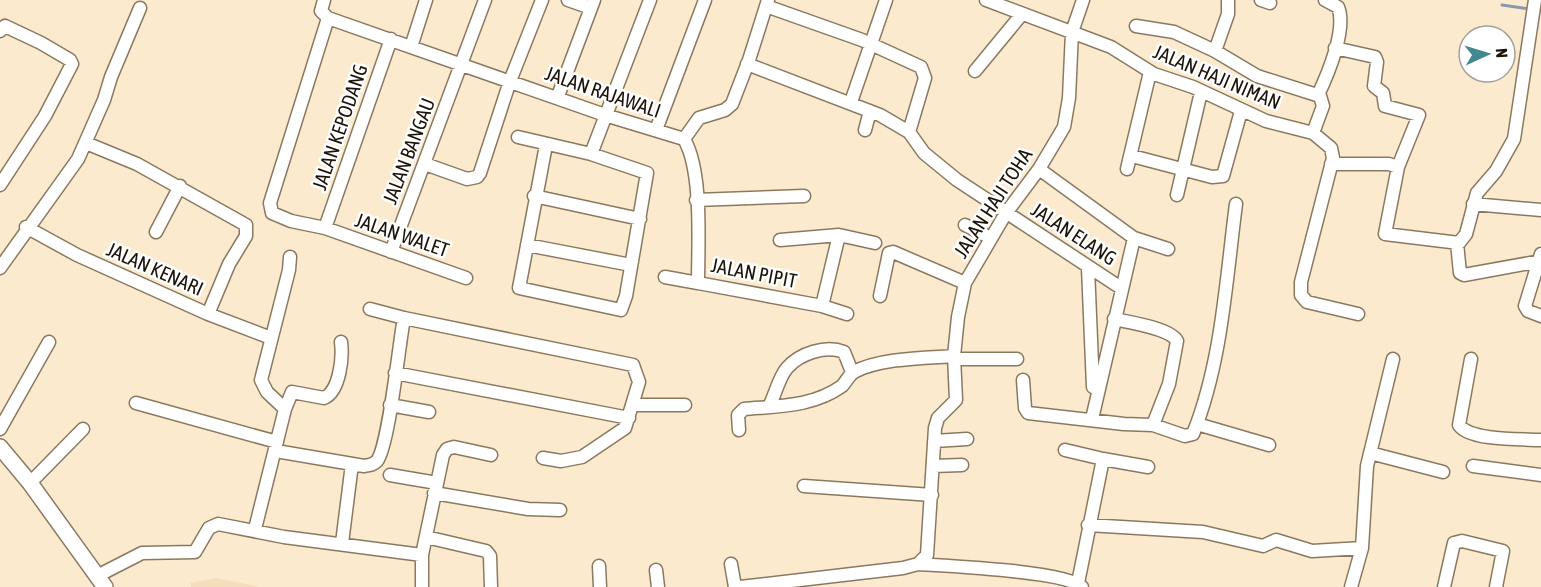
<svg xmlns="http://www.w3.org/2000/svg" width="1541" height="587" font-family="'Asap Condensed',sans-serif">
  <rect width="100%" height="100%" fill="#fceace"/>
  <path fill="#f3ddba" d="M 216,578 L 260,587 L 191,587 L 190,583 Z"/>
  <g fill="none" stroke-linecap="round" stroke-linejoin="round">
    <path stroke="#889aaa" stroke-width="3" d="M 1502,5 L 1530,9"/>
    <g stroke="#8a7960" stroke-width="15">
      <path id="minor" d="M 324,0 L 321,11 L 328,18 L 605,115 L 684,139
        M 568,0 L 591,8
        M 986,0 L 1111,47 L 1154,74 L 1193,87 L 1266,121 L 1313,133 L 1331,148 L 1333,158 L 1301,282 L 1301,295 L 1307,302 L 1358,314
        M 1228,0 L 1228,14 L 1215,51 L 1257,76 L 1320,96 L 1323,106 L 1313,133
        M 1261,0 L 1270,3
        M 766,6 L 862,40 L 921,67 L 925,78 L 909,132
        M 328,18 L 270,203 L 272,213 L 291,221 L 325,228 L 466,278
        M 1136,26 L 1174,32 L 1215,51
        M 0,31 L 5,26 L 41,43 L 70,60 L 72,64 L 45,116 L 0,185
        M 411,47 L 426,0
        M 1335,48 L 1375,57 L 1377,62 L 1374,86 L 1383,93 L 1385,106 L 1419,115 L 1398,167 L 1385,234 L 1459,243 L 1466,234 L 1477,193 L 1496,171 L 1514,139 L 1535,0
        M 747,64 L 880,115 L 909,132 L 924,153 L 957,180 L 1121,288
        M 975,71 L 1022,14
        M 1318,95 C 1328,74 1347,29 1338,7 L 1325,0
        M 558,96 L 594,0
        M 851,102 L 886,0
        M 656,130 L 705,0
        M 865,130 L 870,111
        M 518,137 L 591,154 L 647,173 L 626,296 L 621,310 L 519,288 L 546,145
        M 684,139 C 703,171 698,245 698,283 L 822,306 L 847,314
        M 684,139 L 699,118 L 725,110 L 732,104 L 749,60 L 768,0
        M 86,143 L 137,164 L 246,225 L 246,236 L 229,264 L 208,314
        M 591,154 L 650,0
        M 1132,156 L 1212,177 L 1223,176 L 1241,111
        M 425,164 L 467,179 L 477,177 L 480,173 L 510,81 L 542,0
        M 1331,164 L 1389,164 L 1398,167
        M 1039,169 L 1134,238 L 1168,249
        M 1127,169 L 1150,72
        M 1177,195 L 1201,92
        M 534,196 L 640,219
        M 696,200 L 804,196
        M 1473,204 L 1541,210
        M 965,225 L 991,238
        M 26,227 L 77,255 L 208,314 L 271,338
        M 325,228 L 391,39
        M 156,232 L 180,186
        M 780,240 L 839,235 L 875,243
        M 1457,243 L 1460,273 L 1464,275 L 1541,261
        M 527,245 L 631,265
        M 391,252 L 485,0
        M 1541,254 L 1525,306 L 1528,311 L 1541,316
        M 0,268 L 78,159 L 104,100 L 111,77 L 140,8
        M 1088,268 L 1093,387
        M 665,277 L 698,283
        M 880,296 L 889,253 L 893,252 L 965,283
        M 822,306 L 839,235
        M 370,309 L 404,318
        M 1114,319 C 1128,322 1170,328 1177,341 L 1169,384 L 1153,425
        M 954,359 L 1017,359
        M 1471,359 L 1459,425 C 1470,441 1522,439 1541,440
        M 395,373 L 629,418
        M 1023,380 L 1025,408 L 1028,413 L 1124,424 L 1153,425 L 1185,436 L 1193,434 C 1222,362 1226,280 1236,204
        M 136,403 L 277,442
        M 390,405 L 429,412
        M 633,405 L 685,405
        M 769,407 C 775,395 779,377 787,368 C 800,353 826,345 844,352 L 852,372
        M 285,409 L 292,392 L 324,398 C 340,391 343,357 341,342
        M 1092,419 L 1134,238
        M 1197,424 L 1269,445
        M 0,429 L 49,342
        M 739,430 L 738,415 L 744,409 C 777,406 813,407 842,386 C 846,382 849,375 854,372 C 879,358 926,358 954,356
        M 934,441 L 967,439
        M 1065,450 L 1103,459
        M 276,451 L 364,466 C 370,465 373,465 377,461 C 389,445 399,344 404,318 L 633,365 L 639,382 L 625,428 L 582,457 L 561,461 L 543,458
        M 1370,453 L 1443,472
        M 933,466 L 962,465
        M 1473,466 L 1541,475
        M 390,475 L 437,483
        M 30,483 L 83,429
        M 804,486 L 932,495
        M 434,493 L 528,509 L 560,510
        M 1088,525 L 1203,532 L 1263,546 L 1276,540 L 1312,551 L 1362,548
        M 255,529 L 285,409 L 267,392 L 261,380 L 289,270 L 290,257
        M 426,537 L 486,551 L 490,556 L 491,587
        M 342,543 L 352,464
        M 731,564 L 735,587
        M 918,564 C 947,566 1066,571 1082,587
        M 599,566 L 600,587
        M 656,570 L 658,587
        M 99,575 L 142,553 L 195,552 L 209,528 L 218,524 L 284,537 L 422,555
        M 1078,583 L 1103,459 L 1148,467
        M 422,587 L 422,555 L 443,455 L 447,449 L 454,447 L 491,455
        M 740,587 L 903,568 L 918,564 L 927,555 L 935,428 L 938,418 L 956,400 L 954,356 L 958,317 L 965,283 L 1006,213 L 1039,169 L 1064,127 L 1069,98 L 1072,32 L 1083,0
        M 1351,587 L 1362,548 L 1367,466 L 1393,359
        M 1444,587 L 1454,543 L 1462,541 L 1503,551 L 1496,587"/>
    </g>
    <g stroke="#8a7960" stroke-width="18">
      <path id="major" d="M 0,447 L 30,483 L 105,587"/>
    </g>
    <use href="#minor" stroke="#fff" stroke-width="12"/>
    <use href="#major" stroke="#fff" stroke-width="15"/>
  </g>
  <g text-anchor="middle" stroke-width="5" stroke-linejoin="round" paint-order="stroke">
    <g font-size="20" fill="#1b140a" stroke="#fff">
      <text transform="translate(1217 77) rotate(23)" y="7">JALAN HAJI NIMAN</text>
      <text transform="translate(603 92) rotate(19)" y="7">JALAN RAJAWALI</text>
      <text transform="translate(340 127) rotate(-71)" y="7">JALAN KEPODANG</text>
      <text transform="translate(409 151) rotate(-69)" y="7">JALAN BANGAU</text>
      <text transform="translate(993 203) rotate(-57)" y="7">JALAN HAJI TOHA</text>
      <text transform="translate(1074 234) rotate(33)" y="7">JALAN ELANG</text>
      <text transform="translate(402 235) rotate(19)" y="7">JALAN WALET</text>
      <text transform="translate(155 269) rotate(24)" y="7">JALAN KENARI</text>
      <text transform="translate(754 273) rotate(11)" y="7">JALAN PIPIT</text>
    </g>
  </g>
  <g transform="translate(1487 54) rotate(86)"><circle r="28" fill="#ffffff" stroke="#a4a19d" stroke-width="1.5"/>
  <path d="M0-4.5L10 22L0 15L-10 22Z" fill="#418890"/>
  <text y="-9" font-size="16" font-weight="bold" text-anchor="middle" fill="#1b140a">N</text>
  </g>
</svg>
